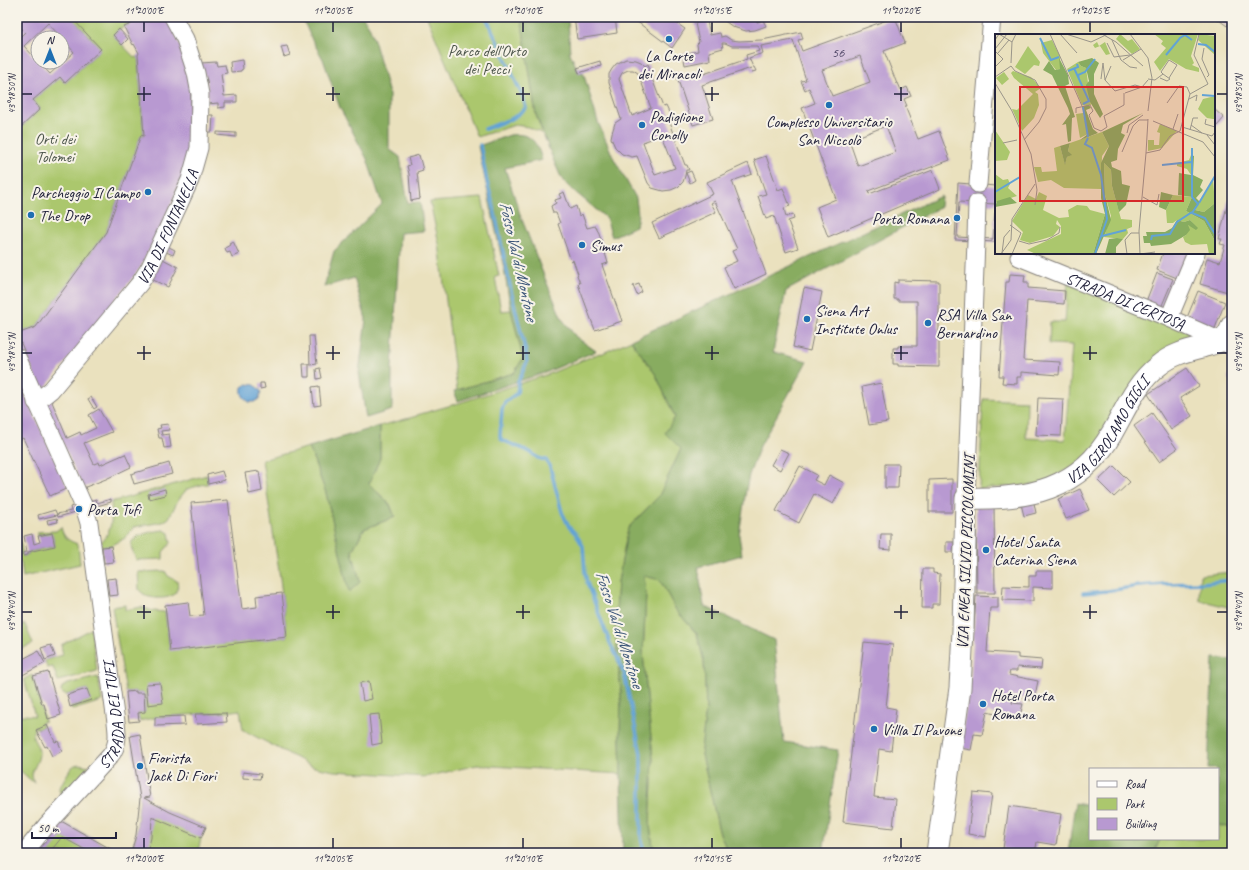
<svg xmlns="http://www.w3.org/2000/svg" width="1249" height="870" font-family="Caveat,sans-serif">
  <rect width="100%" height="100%" fill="#f7f3e8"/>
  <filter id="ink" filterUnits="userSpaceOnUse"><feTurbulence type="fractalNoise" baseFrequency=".025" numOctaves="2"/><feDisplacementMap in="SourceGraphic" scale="8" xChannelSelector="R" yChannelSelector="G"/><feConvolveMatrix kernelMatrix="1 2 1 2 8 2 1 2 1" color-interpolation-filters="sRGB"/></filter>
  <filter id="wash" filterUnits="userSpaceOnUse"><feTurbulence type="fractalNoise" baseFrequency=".012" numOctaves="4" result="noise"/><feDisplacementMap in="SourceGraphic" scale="16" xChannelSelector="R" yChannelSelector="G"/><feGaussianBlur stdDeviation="0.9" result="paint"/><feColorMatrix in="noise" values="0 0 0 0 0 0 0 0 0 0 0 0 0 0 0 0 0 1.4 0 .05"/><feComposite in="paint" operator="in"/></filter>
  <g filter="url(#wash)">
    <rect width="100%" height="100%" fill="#eae1be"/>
    <path fill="#abc76d" stroke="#667454" d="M 71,17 L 145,17 L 119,29 L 113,35 L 135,58 L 138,55 L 144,136 L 141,136 L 106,232 L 36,327 L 17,334 L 17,131 L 40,109 L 33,100 L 60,77 L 65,83 L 101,49 Z
      M 427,17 L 521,17 L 536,115 L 543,134 L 528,127 L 515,125 L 477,137 Z
      M 482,198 L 499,276 L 495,277 L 501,311 L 511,310 L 523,358 L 514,373 L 457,390 L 439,244 L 430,202 Z
      M 1068,281 L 1197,335 L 1083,461 L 1041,484 L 979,489 L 983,399 L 1027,401 L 1026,438 L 1065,440 L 1072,345 L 1049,344 L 1050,322 L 1065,322 Z
      M 631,340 L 656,375 L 675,417 L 681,449 L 659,496 L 628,528 L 618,582 L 615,626 L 621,692 L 620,738 L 621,774 L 477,765 L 425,777 L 334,771 L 314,767 L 243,730 L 240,710 C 206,716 172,713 139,721 L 138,713 L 145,712 L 144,693 L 136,693 L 136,691 L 126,692 L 112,607 L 125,605 L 125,610 L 141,607 L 153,611 L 165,612 L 170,650 L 287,637 L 280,578 L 262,460 L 309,447 L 326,493 L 349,591 L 360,582 L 352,551 L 364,529 L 395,517 L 390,504 L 369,484 L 380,458 L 380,426 L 417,416 L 417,415 L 459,403 L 549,374 L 600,353 L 601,354 Z
      M 207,475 L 208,484 L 205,484 L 187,489 L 178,500 L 169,518 L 163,522 L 134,527 L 125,538 L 111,546 L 102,547 L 101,542 C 113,531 112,517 111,502 Z
      M 61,527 C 63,537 68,541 78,544 L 80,564 L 23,577 L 21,562 L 17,562 L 17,538 L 19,537 L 23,556 L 28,555 L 28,552 L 55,546 L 52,534 L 38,536 L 38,532 L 56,531 Z
      M 164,530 L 169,533 L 171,543 L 163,552 L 163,559 L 136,560 C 135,555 131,550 131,545 C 132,534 155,531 164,530 Z
      M 165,571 L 168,576 L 177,581 C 182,600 158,600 146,596 L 139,590 L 138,572 Z
      M 1232,572 L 1232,608 L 1199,600 L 1200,575 Z
      M 644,575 L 660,580 L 676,610 L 697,634 L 704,661 L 706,709 L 701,750 L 719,831 L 728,853 L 654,853 L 650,826 L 653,759 L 643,654 L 646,594 Z
      M 25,624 L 33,644 L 18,650 L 17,627 Z
      M 91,629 L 97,671 L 58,681 L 53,667 L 47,668 L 45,660 L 63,655 L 61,645 Z
      M 32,675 L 45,721 L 41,722 L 43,726 L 38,729 L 35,727 C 28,740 39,742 39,753 C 39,760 35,765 33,771 C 31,775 33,779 34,783 L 17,768 L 17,716 L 24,715 L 35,716 L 24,679 Z
      M 98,677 L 102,701 L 72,710 L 70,707 L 90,700 L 87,689 L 67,695 L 63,694 L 61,692 L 62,687 L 68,684 Z
      M 79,764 L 89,766 L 64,793 L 60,793 L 59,788 L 71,768 L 75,765 Z
      M 140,798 L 144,798 L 170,812 L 206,827 L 201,838 L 198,853 L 131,853 L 136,835 Z
      M 61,821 L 118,853 L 35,853 Z
      M 1218,825 L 1232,828 L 1232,853 L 1154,853 L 1160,839 L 1218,839 Z"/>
    <path fill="#88ac60" stroke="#55674e" d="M 302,17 L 363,17 L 370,28 L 375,43 L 389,94 L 389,149 L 400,157 L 408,203 L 420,202 L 424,231 L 400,233 L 392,369 L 392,410 L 366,418 L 359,373 L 366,319 L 354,278 L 324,287 L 334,251 L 382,204 L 367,159 L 340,108 L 323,59 L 312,40 Z
      M 521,17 L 568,17 L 570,53 L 579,73 L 583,72 L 598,122 L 613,157 L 636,198 L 638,214 L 636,226 L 612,237 L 606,218 L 567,185 L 560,175 L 553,159 L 536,115 Z
      M 510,135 C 531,132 537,142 542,160 L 505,168 L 521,217 L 546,281 L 562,319 L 576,337 L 596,351 L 547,372 L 458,401 L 454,391 L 514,373 L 523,358 L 511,310 L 504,269 L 478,146 Z
      M 941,196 L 940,207 L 786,291 L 773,352 L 807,361 L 760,446 L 749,475 L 746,490 L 739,535 L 742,555 L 698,567 L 704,606 L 774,640 L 784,742 L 838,750 L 823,853 L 728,853 L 719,831 L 701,750 L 706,709 L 704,661 L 697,634 L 676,610 L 660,580 L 644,576 L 646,594 L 643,654 L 653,759 L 650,826 L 654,853 L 623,853 L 620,738 L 621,692 L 615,626 L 618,582 L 628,528 L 659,496 L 681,449 L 665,433 L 675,417 L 656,375 L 631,340 Z
      M 380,426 L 380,458 L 369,484 L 390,505 L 395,517 L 364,529 L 352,551 L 360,582 L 349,592 L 326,493 L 309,447 Z
      M 1213,658 L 1232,660 L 1232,828 L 1218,825 L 1218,769 L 1208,769 Z
      M 1075,803 L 1090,806 L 1090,839 L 1160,839 L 1154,853 L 1068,853 Z"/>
    <path fill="#62a3d5" stroke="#426288" d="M 247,384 L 255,385 L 261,391 L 259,399 L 254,402 L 249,402 C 243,397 241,395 242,387 Z"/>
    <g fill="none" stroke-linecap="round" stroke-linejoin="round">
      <path stroke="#62a3d5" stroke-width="3.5" d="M 485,129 L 513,118 L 526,108 L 523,97 L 486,17
        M 480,145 L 487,182 L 493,204 L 512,295 L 526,353 L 527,362 L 518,382
        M 518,384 L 517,393 L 505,402 L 502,409 L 500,436 L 502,440 L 530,452 L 538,458 L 546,460 L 550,467 L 562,512 L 569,527 L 576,534 L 583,546 L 585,573 L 587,583 L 610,643 L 617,657 L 624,673 L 641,754 L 641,837 L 644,853
        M 1083,593 L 1108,591 L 1138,586 L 1165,584 L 1202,583 L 1232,580"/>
    </g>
    <g id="blocks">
      <path fill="#b899d1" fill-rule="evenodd" d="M 17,17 L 71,17 L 101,49 L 65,83 L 60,77 L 33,100 L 40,109 L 17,131 L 17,104 L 21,100 L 17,95 L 17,40 L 25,32 L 21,28 L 17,32 ZM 48,23 L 74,52 L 50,74 L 24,46 Z
        M 146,17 L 169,17 L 190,72 L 192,137 L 189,162 L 163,223 L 140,268 L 124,289 L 42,392 L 17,334 L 36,327 L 106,232 L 141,135 L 144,136 L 138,55 L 139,53 L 134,44 L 133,45 L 124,27 Z
        M 574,17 L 615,17 L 617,33 L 577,39 Z
        M 633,17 L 674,17 L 672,20 L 685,29 L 672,48 L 632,18 Z
        M 724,17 L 747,17 L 757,20 L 757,22 L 763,20 L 766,26 L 755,30 L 746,31 L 733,27 L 722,19 Z
        M 895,17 L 905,43 L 884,51 L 897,84 L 898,83 L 901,90 L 907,87 L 911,96 L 904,99 L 907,106 L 905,106 L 918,139 L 939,131 L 950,160 L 868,191 L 869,194 L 933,170 L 940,189 L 828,237 L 817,207 L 836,199 L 802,108 L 815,103 L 809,88 L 805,90 L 801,81 L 806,80 L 793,40 L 761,46 L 763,53 L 749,58 L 753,67 L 754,67 L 756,71 L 752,72 L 751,68 L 702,85 L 713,119 L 693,125 L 675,71 L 685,75 L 698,76 L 747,59 L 746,55 L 759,51 L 757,46 L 732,46 L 725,43 L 722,43 L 723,48 L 709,52 L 710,60 L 685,65 L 683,54 L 698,51 L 697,44 L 699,42 L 695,23 L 707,21 L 710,35 L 720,33 L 721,37 L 725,36 L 731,40 L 739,41 L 762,40 L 801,32 L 803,39 L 798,40 L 802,51 ZM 860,56 L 870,82 L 832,96 L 822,70 ZM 886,126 L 896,152 L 858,166 L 849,140 Z
        M 1215,17 L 1232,17 L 1232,19 L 1227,26 Z
        M 119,29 L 128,39 L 122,45 L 113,35 Z
        M 287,46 L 290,55 L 284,57 L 281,47 Z
        M 195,56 L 201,63 L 216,62 L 217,66 L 225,65 L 227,73 L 221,74 L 224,96 L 237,95 L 237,102 L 225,102 L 225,107 L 218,108 L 218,103 L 208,104 L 207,80 Z
        M 626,59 L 636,60 L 641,62 L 645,66 L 648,64 L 650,69 L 649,71 L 663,107 L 666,106 L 672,119 L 668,120 L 685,165 L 687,165 L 689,170 L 686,170 L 685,176 L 683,182 L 678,187 L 671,190 L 663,191 L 652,188 L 648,183 L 637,156 L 632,157 L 622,154 L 615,147 L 611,138 L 612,133 L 615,123 L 621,119 L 609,83 L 609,74 L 612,69 L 616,64 ZM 628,70 L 633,70 L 638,73 L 651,108 L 632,116 L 619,79 L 622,73 ZM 662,135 L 675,168 L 655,175 L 643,142 Z
        M 242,60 L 243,69 L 241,70 L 241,71 L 231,72 L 230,62 Z
        M 600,61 L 601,66 L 579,73 L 577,68 Z
        M 1214,109 L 1224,118 L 1217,126 L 1214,123 Z
        M 207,115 L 213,115 L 212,132 L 206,132 Z
        M 217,132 L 236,133 L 236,137 L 217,135 Z
        M 419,155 L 423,170 L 417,172 L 420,199 L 411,201 L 409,174 L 407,166 L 410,165 L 408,158 Z
        M 766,156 L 778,190 L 783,188 L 790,206 L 784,208 L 786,217 L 793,214 L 794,219 L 788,221 L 798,248 L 786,252 L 774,216 L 766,219 L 758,196 L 766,194 L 754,160 Z
        M 748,163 L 752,174 L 732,181 L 766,274 L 734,289 L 724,267 L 737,261 L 732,251 L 737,249 L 715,201 L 711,203 L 716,212 L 659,238 L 652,223 L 713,194 L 707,182 Z
        M 691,171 L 695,180 L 690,183 L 686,173 Z
        M 958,183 L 996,186 L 996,204 L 959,202 L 957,237 L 993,239 L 995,213 L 996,213 L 995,242 L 955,240 Z
        M 1231,189 L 1232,288 L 1231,293 L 1200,284 L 1207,258 L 1220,262 L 1225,245 L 1220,244 L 1222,239 L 1219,239 Z
        M 564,192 L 570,209 L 576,206 L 579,216 L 582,214 L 587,228 L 595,226 L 599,233 L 608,263 L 602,265 L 622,321 L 595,330 L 578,284 L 580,283 L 577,275 L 578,274 L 573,260 L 571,261 L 558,224 L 560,223 L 556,213 L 553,213 L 551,206 L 556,203 L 555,200 L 561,198 L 559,194 Z
        M 233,241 L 239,254 L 232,257 L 230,252 L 227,253 L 225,248 L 230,245 L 229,243 Z
        M 169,247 L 175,250 L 173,255 L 166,252 Z
        M 1163,253 L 1189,253 L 1177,278 L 1157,270 Z
        M 161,258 L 178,267 L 168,287 L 151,279 Z
        M 1157,273 L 1173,279 L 1160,310 L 1145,304 Z
        M 1010,274 L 1025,275 L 1024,282 L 1028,282 L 1028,288 L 1065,291 L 1064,304 L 1027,301 L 1023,360 L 1060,362 L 1059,375 L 1021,372 L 1021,377 L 1017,377 L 1017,384 L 1002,383 L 1003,376 L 999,376 L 1006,282 L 1009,282 Z
        M 898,280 L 939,281 L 939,367 L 898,366 L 898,364 L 893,364 L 893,348 L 898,348 L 898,346 L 917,346 L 917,301 L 898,301 L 898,299 L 894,299 L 894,282 L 898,283 Z
        M 639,284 L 642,292 L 637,295 L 633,286 Z
        M 804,288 L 822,292 L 810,351 L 793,347 Z
        M 1198,291 L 1225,302 L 1214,331 L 1186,320 Z
        M 309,336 L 314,336 L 317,364 L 310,365 Z
        M 303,364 L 309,364 L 309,377 L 304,377 Z
        M 1231,365 L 1232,365 L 1232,380 L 1228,379 Z
        M 320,368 L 322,378 L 317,379 L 316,369 Z
        M 1187,368 L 1199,386 L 1180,398 L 1192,416 L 1171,430 L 1148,394 Z
        M 260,383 L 264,383 L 265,388 L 260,389 Z
        M 881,383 L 888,422 L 869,425 L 862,387 Z
        M 319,386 L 321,405 L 314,406 L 312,387 Z
        M 24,393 L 68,488 L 50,496 L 23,438 L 19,440 L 17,436 L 17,400 L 21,398 L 19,395 Z
        M 50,397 L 67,438 L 80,432 L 81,435 L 96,428 L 89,415 L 99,409 L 112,432 L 84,443 L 94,464 L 99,462 L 100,465 L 125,454 L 131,467 L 106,479 L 83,488 L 45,403 Z
        M 91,397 L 97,407 L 94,409 L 88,399 Z
        M 1038,398 L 1063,399 L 1061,436 L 1036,435 Z
        M 1152,413 L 1177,449 L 1159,462 L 1134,426 Z
        M 168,424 L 169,430 L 161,431 L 162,435 L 169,434 L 171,447 L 164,448 L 162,438 L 159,438 L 157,429 L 161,428 L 160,425 Z
        M 780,449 L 789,453 L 780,470 L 771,465 Z
        M 169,463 L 172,474 L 134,484 L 131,474 Z
        M 885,464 L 899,464 L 898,488 L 885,488 Z
        M 800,466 L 817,475 L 814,480 L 824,485 L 829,475 L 844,483 L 833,504 L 814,494 L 799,523 L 776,511 Z
        M 1114,466 L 1130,482 L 1114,497 L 1098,481 Z
        M 222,471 L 225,480 L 208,484 L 207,475 Z
        M 259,471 L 262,491 L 249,494 L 245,473 Z
        M 952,479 L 952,512 L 929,512 L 929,480 Z
        M 165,489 L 166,495 L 149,499 L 148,494 Z
        M 1080,489 L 1089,510 L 1066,519 L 1058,499 Z
        M 1033,498 L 1036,513 L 1024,516 L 1020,500 Z
        M 96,499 L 97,503 L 111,499 L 111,502 L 58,517 L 57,514 L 71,511 L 70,507 Z
        M 228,500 L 242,609 L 257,607 L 256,596 L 282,593 L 287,637 L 170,651 L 165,605 L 188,602 L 190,616 L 204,615 L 191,503 Z
        M 994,506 L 995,593 L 977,593 L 976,507 Z
        M 55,510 L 57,515 L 39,519 L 38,515 Z
        M 57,518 L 58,522 L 48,524 L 47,520 Z
        M 52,533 L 55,546 L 28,552 L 28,555 L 23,556 L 22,553 L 27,552 L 24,536 L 32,534 L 34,544 L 40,542 L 38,536 Z
        M 881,534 L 891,534 L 891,550 L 880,549 Z
        M 946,542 L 954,542 L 953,552 L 946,552 Z
        M 111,546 L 114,562 L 104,563 L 102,547 Z
        M 923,569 L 933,569 L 933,573 L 940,574 L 939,604 L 932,604 L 932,608 L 922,608 Z
        M 1036,571 L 1053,571 L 1053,588 L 1033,587 L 1033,601 L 1002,600 L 1003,586 L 1029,587 L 1029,576 L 1036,576 Z
        M 116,578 L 118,595 L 109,596 L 107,579 Z
        M 976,596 L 998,597 L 998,608 L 990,608 L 987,652 L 1018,654 L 1018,658 L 1042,660 L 1041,669 L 1017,667 L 1017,671 L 1010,671 L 1009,675 L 1038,681 L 1034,701 L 1013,696 L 1012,703 L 1023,704 L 1019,720 L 987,712 L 982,735 L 974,734 L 971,750 L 960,748 L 971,674 Z
        M 864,642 L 893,645 L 886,707 L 896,709 L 891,751 L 879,749 L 874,797 L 896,799 L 893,828 L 843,822 Z
        M 51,645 L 55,656 L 45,660 L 41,648 Z
        M 38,651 L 45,663 L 17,678 L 17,662 Z
        M 48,672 L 61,715 L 48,719 L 44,704 L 42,704 L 33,676 Z
        M 369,681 L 372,699 L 363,701 L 360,683 Z
        M 160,683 L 163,703 L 148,705 L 146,684 Z
        M 87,689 L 91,700 L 70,707 L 67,695 Z
        M 136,691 L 136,693 L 144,693 L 145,712 L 138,713 L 139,721 L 129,722 L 126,692 Z
        M 226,713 L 227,722 L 197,724 L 195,714 Z
        M 379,714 L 382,743 L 372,745 L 369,715 Z
        M 184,716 L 185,725 L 155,726 L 155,717 Z
        M 47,725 L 55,742 L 58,741 L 62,751 L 52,756 L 47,746 L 45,747 L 36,730 Z
        M 140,734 L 150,797 L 144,798 L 170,812 L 206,827 L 201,838 L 152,817 L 151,838 L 147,853 L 131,853 L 136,835 L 140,798 L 130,736 Z
        M 243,772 L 261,774 L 260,779 L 243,778 Z
        M 973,792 L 992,794 L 986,837 L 968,834 Z
        M 1009,806 L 1061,814 L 1056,845 L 1037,842 L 1035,853 L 1027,853 L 1003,849 Z
        M 61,821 L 118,853 L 91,853 L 62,837 L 49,853 L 35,853 Z
        M 947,848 L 964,850 L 964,853 L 947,853 Z"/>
    </g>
  </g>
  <g filter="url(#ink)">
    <use href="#blocks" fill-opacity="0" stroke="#86827c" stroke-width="1"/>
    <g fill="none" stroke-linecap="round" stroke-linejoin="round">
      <g stroke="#86827c" stroke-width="19">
        <g id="minor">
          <path d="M 978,184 L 992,17"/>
          <path d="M 976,238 L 977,203"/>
          <path id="s1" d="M 1019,257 L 1169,318 L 1232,346"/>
          <path d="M 1169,318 L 1196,253"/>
          <path d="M 17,357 L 84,507"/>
          <path id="s2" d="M 36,402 L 51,390 L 140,283 L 150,267 L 190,180 L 199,148 L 200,94 L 196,73 L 185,39 L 173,17"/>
          <path d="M 966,498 L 976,241"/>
          <path id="s3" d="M 24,853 L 46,826 L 110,756 C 120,744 117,729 115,715 L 89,523 L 85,510"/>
        </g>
      </g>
      <g stroke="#86827c" stroke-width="23">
        <g id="major">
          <path id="s4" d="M 937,853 L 960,688 L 963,630 L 966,498 C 1027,500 1080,490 1112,433 C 1126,409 1136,383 1158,366 C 1171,355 1186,351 1202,347 C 1208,345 1216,344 1222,340 C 1227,337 1230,331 1232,325"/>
        </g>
      </g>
      <use href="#minor" stroke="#fff" stroke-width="17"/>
      <use href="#major" stroke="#fff" stroke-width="21"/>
    </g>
  </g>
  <path fill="none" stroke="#22223b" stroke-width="1.5" d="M 144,22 L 144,32M 333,22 L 333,32M 523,22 L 523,32M 712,22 L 712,32M 901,22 L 901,32M 1090,22 L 1090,32M 144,87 L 144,101M 333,87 L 333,101M 523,87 L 523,101M 712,87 L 712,101M 901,87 L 901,101M 22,94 L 32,94M 137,94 L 151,94M 326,94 L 340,94M 516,94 L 530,94M 705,94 L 719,94M 894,94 L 908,94M 1217,94 L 1227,94M 144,346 L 144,360M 333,346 L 333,360M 523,346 L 523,360M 712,346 L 712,360M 901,346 L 901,360M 1090,346 L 1090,360M 22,353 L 32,353M 137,353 L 151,353M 326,353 L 340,353M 516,353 L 530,353M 705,353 L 719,353M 894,353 L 908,353M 1083,353 L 1097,353M 1217,353 L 1227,353M 144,605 L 144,619M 333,605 L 333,619M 523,605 L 523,619M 712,605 L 712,619M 901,605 L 901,619M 1090,605 L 1090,619M 22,612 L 32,612M 137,612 L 151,612M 326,612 L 340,612M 516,612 L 530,612M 705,612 L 719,612M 894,612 L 908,612M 1083,612 L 1097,612M 1217,612 L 1227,612M 144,838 L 144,848M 333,838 L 333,848M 523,838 L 523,848M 712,838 L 712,848M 901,838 L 901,848"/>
  <g fill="#1f6fb2" stroke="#f7f3e8" stroke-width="1.5">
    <circle cx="669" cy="39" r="4"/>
    <circle cx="829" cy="105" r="4"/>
    <circle cx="642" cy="125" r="4"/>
    <circle cx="148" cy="192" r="4"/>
    <circle cx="31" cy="215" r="4"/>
    <circle cx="957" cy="218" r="4"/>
    <circle cx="582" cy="245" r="4"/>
    <circle cx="807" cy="319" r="4"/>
    <circle cx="928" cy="323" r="4"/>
    <circle cx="79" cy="509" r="4"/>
    <circle cx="986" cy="550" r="4"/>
    <circle cx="983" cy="704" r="4"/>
    <circle cx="874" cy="729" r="4"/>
    <circle cx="140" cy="766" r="4"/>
  </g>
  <g text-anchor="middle" stroke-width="4" stroke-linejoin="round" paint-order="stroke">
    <g font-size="14" fill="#484060">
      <text x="838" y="57">56</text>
    </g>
    <g font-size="16" fill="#4b544a" stroke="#f7f3e8">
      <text x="487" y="56">Parco dell'Orto<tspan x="487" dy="18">dei Pecci</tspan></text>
      <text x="55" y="144">Orti dei<tspan x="55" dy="18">Tolomei</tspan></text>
    </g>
    <g font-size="16" fill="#22223b" stroke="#f7f3e8" text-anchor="start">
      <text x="669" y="61" text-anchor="middle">La Corte<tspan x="669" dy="18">dei Miracoli</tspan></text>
      <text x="650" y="122">Padiglione<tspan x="650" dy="18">Conolly</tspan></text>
      <text x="829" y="127" text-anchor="middle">Complesso Universitario<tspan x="829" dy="18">San Niccolò</tspan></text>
      <text x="140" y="198" text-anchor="end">Parcheggio Il Campo</text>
      <text x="39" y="221">The Drop</text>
      <text x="949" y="224" text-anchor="end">Porta Romana</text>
      <text x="590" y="251">Simus</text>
      <text x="815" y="316">Siena Art<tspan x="815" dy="18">Institute Onlus</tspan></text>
      <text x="936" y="320">RSA Villa San<tspan x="936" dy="18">Bernardino</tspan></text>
      <text x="87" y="515">Porta Tufi</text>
      <text x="994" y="547">Hotel Santa<tspan x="994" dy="18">Caterina Siena</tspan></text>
      <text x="991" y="701">Hotel Porta<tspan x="991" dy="18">Romana</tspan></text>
      <text x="882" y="735">Villla Il Pavone</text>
      <text x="148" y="763">Fiorista<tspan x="148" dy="18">Jack Di Fiori</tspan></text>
    </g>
    <g font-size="16" fill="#22223b" stroke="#f7f3e8">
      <text dy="6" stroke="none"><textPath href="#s2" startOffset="221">VIA DI FONTANELLA</textPath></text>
      <text dy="6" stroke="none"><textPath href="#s1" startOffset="115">STRADA DI CERTOSA</textPath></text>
      <text dy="6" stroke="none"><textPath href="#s4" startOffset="526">VIA GIROLAMO GIGLI</textPath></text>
      <text transform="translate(965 552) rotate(-88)" y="6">VIA ENEA SILVIO PICCOLOMINI</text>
      <text dy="6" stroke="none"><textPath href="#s3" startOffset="171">STRADA DEI TUFI</textPath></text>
    </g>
    <g font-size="17" font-style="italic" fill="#3c5679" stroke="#f7f3e8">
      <text transform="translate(519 261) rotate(77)" y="6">Fosso Val di Montone</text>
      <text transform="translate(620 629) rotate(72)" y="6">Fosso Val di Montone</text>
    </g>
  </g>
  <g transform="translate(995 34)">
    <rect width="220" height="220" fill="#eae1be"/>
    <path d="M 125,0 L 133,7 L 137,5 L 145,15 L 137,20 L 121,5 ZM 159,0 L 203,0 L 196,22 L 199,29 L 197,31 L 204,34 L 204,38 L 191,35 L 174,25 L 165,37 L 159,28 L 171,14 L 166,10 L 168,7 ZM 204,0 L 220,2 L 220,21 L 203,6 ZM 57,6 L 65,22 L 65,35 L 61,36 L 48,19 L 46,9 ZM 102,8 L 104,12 L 110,8 L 115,20 L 111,21 L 105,12 L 100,14 L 98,11 ZM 33,12 L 45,28 L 44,32 L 39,31 L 30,40 L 20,33 ZM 83,28 L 86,32 L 91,34 L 96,71 L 87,71 L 72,35 ZM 18,37 L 36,43 L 46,54 L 40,58 L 43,60 L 44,71 L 39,84 L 27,97 L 17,75 L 22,76 L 38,60 L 19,44 L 16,39 ZM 9,38 L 14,45 L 7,51 L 1,44 ZM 220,62 L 220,85 L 218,85 L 212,84 L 203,75 L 208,65 ZM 88,79 L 93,100 L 85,104 L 81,80 ZM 165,90 L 182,97 L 167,114 L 153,117 L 153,106 L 159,106 L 159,111 L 164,111 L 165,99 L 162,98 ZM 0,96 L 15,118 L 12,126 L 0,127 ZM 107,98 L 114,112 L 107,122 L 106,155 L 69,154 L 56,146 L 43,148 L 39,133 L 46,133 L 47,138 L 62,137 L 59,114 L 65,112 L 70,130 L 72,123 L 76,121 L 73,117 L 75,109 ZM 196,121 L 196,141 L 192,135 L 182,132 L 182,129 L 194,126 ZM 109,129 L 116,136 L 117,152 L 126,185 L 137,186 L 137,193 L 132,195 L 133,199 L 128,205 L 109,203 L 116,182 L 110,161 ZM 0,140 L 8,146 L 13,145 L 15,150 L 13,154 L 22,162 L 0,169 ZM 218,146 L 220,169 L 209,178 L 200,176 ZM 44,158 L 52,162 L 48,176 L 64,184 L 74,183 L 73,176 L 82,171 L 92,172 L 95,176 L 110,180 L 98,220 L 41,220 L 32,216 L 66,200 L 66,192 L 62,186 L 61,190 L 65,193 L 58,202 L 35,209 L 25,206 L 28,198 L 17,187 L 33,161 L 41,165 ZM 178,161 L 197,163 L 191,177 L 209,187 L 220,207 L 220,220 L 214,220 L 212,210 L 196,211 L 190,208 L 188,203 L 191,201 L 193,191 L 202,194 L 195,186 L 189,188 L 182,186 L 178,189 L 172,189 L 171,176 Z" fill="#abc76d"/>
    <path d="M 64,24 L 73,41 L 74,50 L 70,52 L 80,83 L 77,84 L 76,107 L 73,108 L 71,90 L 67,91 L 75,80 L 73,74 L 57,41 L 48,36 L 54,27 L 60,36 L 65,35 ZM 97,24 L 104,29 L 99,40 L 99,60 L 108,80 L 105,84 L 95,68 L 91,51 L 94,47 L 91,34 L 86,32 L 83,28 ZM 94,71 L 96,74 L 91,76 L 98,95 L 103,99 L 85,106 L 93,100 L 87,72 ZM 148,79 L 128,91 L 126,99 L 130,101 L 123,115 L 122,126 L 116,128 L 117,133 L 126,137 L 127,150 L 135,152 L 131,171 L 124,178 L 117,152 L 116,136 L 109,129 L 110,161 L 116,186 L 101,220 L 98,220 L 110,180 L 106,164 L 106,129 L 114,112 L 107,98 ZM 75,109 L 73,117 L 77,121 L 72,123 L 70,131 L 65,112 ZM 196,121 L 199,122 L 198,141 L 208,146 L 205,153 L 208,156 L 201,164 L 205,168 L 200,176 L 209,178 L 220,169 L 220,207 L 209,187 L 191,177 L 197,163 L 183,161 L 184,139 L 196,141 ZM 166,158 L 178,161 L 171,176 L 164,173 ZM 15,163 L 22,169 L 0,173 L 2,167 ZM 182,186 L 189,188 L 195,186 L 203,194 L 201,196 L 193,191 L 195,196 L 191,201 L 176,210 L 156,212 L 155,209 L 149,209 L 148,202 L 152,202 L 151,198 L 170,198 L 177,194 ZM 122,204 L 128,205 L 121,213 L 121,220 L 110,220 L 114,205 Z" fill="#88ac60"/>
    <path fill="none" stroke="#62a3d5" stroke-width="2" d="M 45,4 L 56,26 L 64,23M 203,10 L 211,11 L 220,18M 171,21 L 185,4 L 190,1 L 197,6M 79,34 L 94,67 L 88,70M 73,37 L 83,33 L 82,30M 84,45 L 83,41 L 90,38 L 100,25M 207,61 L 220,62M 88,73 L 93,103M 93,104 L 90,110 L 97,114 L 106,141 L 112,185 L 100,220M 197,114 L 197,163 L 203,170 L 197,179 L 210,184 L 220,200M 167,131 L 196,128M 0,158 L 25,143M 204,169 L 220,142M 107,202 L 131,196M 156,206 L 157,202 L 175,200 L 182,188 L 197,178"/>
    <path fill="none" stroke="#9a958a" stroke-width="1" d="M 55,0 L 87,72M 65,0 L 82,19M 71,0 L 96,8 L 113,0M 107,0 L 121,8 L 148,32M 135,0 L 153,24 L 157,44M 0,6 L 4,0 L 17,8M 117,6 L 126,26 L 135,33 L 142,34M 112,9 L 119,23 L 135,21M 209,14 L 207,25 L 214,41 L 212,43M 0,15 L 12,0M 0,17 L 8,25 L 0,33M 3,19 L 14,6M 128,26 L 146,15M 16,29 L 17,8 L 21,0M 16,32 L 20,37 L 40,46 L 51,65 L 51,74 L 44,88 L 29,106M 168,40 L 166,38 L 174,26 L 182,31 L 174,44M 0,43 L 16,32M 106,45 L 108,29 L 110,46 L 120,57 L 140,51 L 147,53M 153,45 L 160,46 L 168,40 L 175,45 L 172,47 L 165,44M 110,46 L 116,32M 0,49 L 17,77 L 36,120M 130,59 L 147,53 L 153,46M 194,65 L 202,61 L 201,67M 172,69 L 184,52 L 192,53 L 195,60M 153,77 L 157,44M 81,79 L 81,74 L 95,71 L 98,77 L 94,81 L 99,94 L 106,97 L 112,93 L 109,82 L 129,71 L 129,59M 211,85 L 210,90 L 220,93M 158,87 L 208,108 L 220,123M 196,91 L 207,99M 187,93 L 217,102 L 220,98M 178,95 L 183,80M 195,96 L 198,84 L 203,84M 132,99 L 134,91 L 148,81M 212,101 L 220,111M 8,109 L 22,106M 127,118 L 138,92 L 144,86 L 153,86M 151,119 L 153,85M 36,120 L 42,156 L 40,171M 148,163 L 162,171 L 164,160M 15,191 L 26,199 L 17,220M 24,207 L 34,210 L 52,206 L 64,199 L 65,193M 7,219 L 9,203 L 15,196M 6,220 L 16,206 L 17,185 L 40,150M 132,220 L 130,206 L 136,199 L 144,199M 145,220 L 160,218M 145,220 L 144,197 L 151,119 L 165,116 L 175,102 L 185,97 L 195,60 L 213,50 L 199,21 L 204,0"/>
    <path fill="#d62828" fill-opacity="0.15" stroke="#d62828" stroke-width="2" d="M 25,53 L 188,53 L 188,167 L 25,167 Z"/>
    <rect width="220" height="220" fill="none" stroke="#22223b" stroke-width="2"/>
  </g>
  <rect width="1249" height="870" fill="none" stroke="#f7f3e8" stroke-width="44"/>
  <rect x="1089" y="768" width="130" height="72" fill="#f7f3e8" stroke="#a29fa3"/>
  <rect x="1097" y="781" width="20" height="6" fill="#ffffff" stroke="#a29fa3"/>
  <text x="1125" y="788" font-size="12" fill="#22223b">Road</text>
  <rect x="1097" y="798" width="20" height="12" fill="#abc76d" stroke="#a29fa3"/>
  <text x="1125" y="808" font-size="12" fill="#22223b">Park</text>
  <rect x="1097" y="818" width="20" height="12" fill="#b899d1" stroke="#a29fa3"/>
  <text x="1125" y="828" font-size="12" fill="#22223b">Building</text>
  <g transform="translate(50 50)"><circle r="19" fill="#f7f3e8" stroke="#a29fa3"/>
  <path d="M0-3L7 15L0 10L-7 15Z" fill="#1f6fb2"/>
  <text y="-6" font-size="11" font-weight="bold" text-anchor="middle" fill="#22223b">N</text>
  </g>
  <path d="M32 832v6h84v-6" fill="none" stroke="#22223b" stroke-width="2"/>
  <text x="38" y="832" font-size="12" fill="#22223b" stroke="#f7f3e8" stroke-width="3" paint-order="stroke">50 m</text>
  <rect x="22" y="22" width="1205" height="826" fill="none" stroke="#22223b" stroke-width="1.5"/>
  <g font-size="10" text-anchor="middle" fill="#22223b">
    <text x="144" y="14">11°20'00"E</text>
    <text x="333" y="14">11°20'05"E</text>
    <text x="523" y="14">11°20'10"E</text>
    <text x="712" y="14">11°20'15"E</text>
    <text x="901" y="14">11°20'20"E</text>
    <text x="1090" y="14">11°20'25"E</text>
    <text transform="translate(11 94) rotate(-90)" y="4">43°18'50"N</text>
    <text transform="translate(1238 94) rotate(-90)" y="4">43°18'50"N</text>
    <text transform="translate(11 353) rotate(-90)" y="4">43°18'45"N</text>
    <text transform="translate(1238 353) rotate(-90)" y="4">43°18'45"N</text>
    <text transform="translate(11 612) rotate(-90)" y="4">43°18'40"N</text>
    <text transform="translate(1238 612) rotate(-90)" y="4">43°18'40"N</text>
    <text x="144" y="862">11°20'00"E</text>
    <text x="333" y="862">11°20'05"E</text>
    <text x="523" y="862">11°20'10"E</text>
    <text x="712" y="862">11°20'15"E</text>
    <text x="901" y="862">11°20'20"E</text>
  </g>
</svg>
